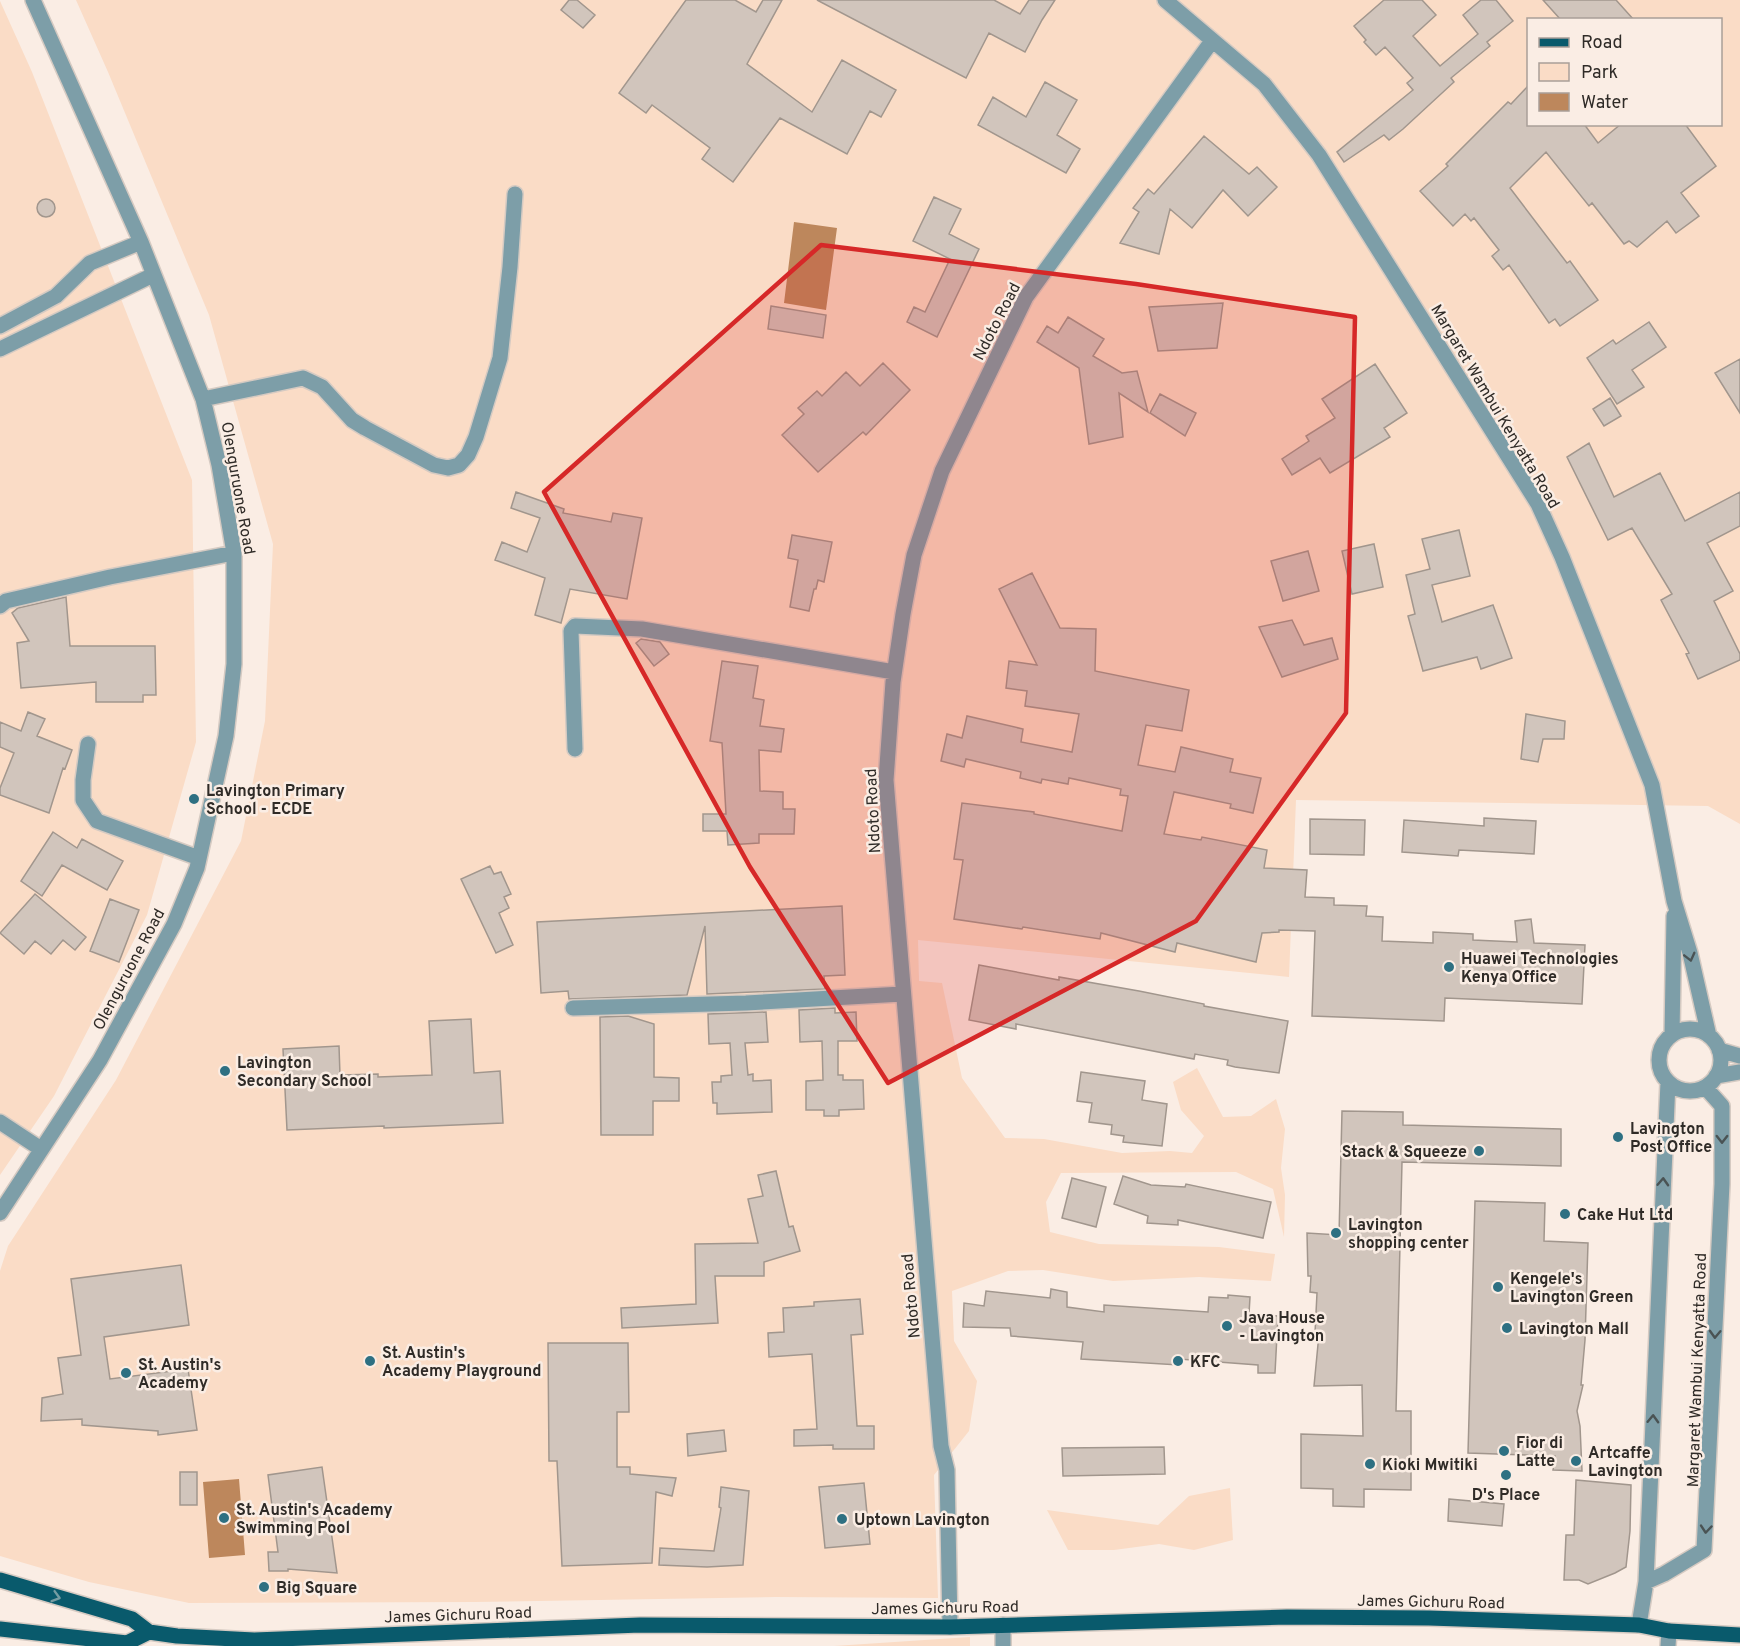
<svg xmlns="http://www.w3.org/2000/svg" width="1740" height="1646" font-family="Overpass,sans-serif">
  <rect width="100%" height="100%" fill="#faede4"/>
  <path fill="#fadcc6" fill-rule="evenodd" d="M 76,0 L 1740,0 L 1740,824 L 1708,806 L 1296,800 L 1289,977 L 918,940 L 919,981 L 942,983 L 962,1078 L 1005,1138 L 1044,1139 L 1122,1153 L 1170,1151 L 1192,1153 L 1204,1136 L 1181,1110 L 1173,1082 L 1197,1068 L 1223,1117 L 1251,1116 L 1276,1099 L 1285,1129 L 1281,1168 L 1285,1195 L 1284,1237 L 1273,1189 L 1236,1172 L 1061,1173 L 1046,1202 L 1050,1232 L 1099,1244 L 1219,1247 L 1275,1254 L 1271,1281 L 1199,1277 L 1113,1281 L 1043,1270 L 1008,1271 L 952,1291 L 954,1341 L 977,1381 L 969,1431 L 934,1475 L 938,1598 L 776,1597 L 474,1602 L 189,1603 L 89,1582 L 0,1556 L 0,1271 L 8,1246 L 116,1080 L 241,841 L 265,721 L 273,544 L 209,315 L 108,72 ZM 1528,20 L 1720,20 L 1720,124 L 1528,124 Z
    M 0,1 L 32,72 L 192,480 L 196,742 L 147,915 L 54,1096 L 0,1175 Z
    M 1230,1488 L 1233,1540 L 1194,1550 L 1159,1544 L 1114,1550 L 1068,1550 L 1047,1510 L 1158,1525 L 1189,1496 Z
    M 970,1637 L 970,1646 L 834,1646 Z"/>
  <path fill="#bd875c" d="M 794,222 L 837,228 L 826,310 L 784,303 Z
    M 239,1479 L 245,1555 L 209,1558 L 203,1482 Z"/>
  <path fill="#d1c5bc" stroke="#a1968d" stroke-width="1.5" d="M 569,0 L 577,0 L 595,15 L 583,28 L 561,10 Z
    M 686,0 L 735,0 L 756,12 L 763,0 L 782,0 L 747,64 L 812,112 L 842,60 L 896,90 L 881,117 L 870,111 L 847,154 L 780,118 L 733,182 L 702,159 L 710,148 L 652,105 L 646,113 L 619,93 Z
    M 817,0 L 994,0 L 1020,14 L 1029,0 L 1055,0 L 1042,20 L 1025,52 L 989,33 L 966,78 Z
    M 1384,0 L 1422,0 L 1436,15 L 1413,36 L 1440,66 L 1478,34 L 1463,15 L 1481,0 L 1496,0 L 1513,21 L 1487,42 L 1490,46 L 1451,78 L 1454,82 L 1403,129 L 1389,140 L 1384,135 L 1344,162 L 1337,152 L 1413,90 L 1407,83 L 1413,78 L 1385,47 L 1376,55 L 1364,42 L 1366,40 L 1354,26 Z
    M 1543,0 L 1616,0 L 1634,20 L 1561,20 Z
    M 1045,82 L 1077,100 L 1057,135 L 1080,149 L 1066,173 L 978,125 L 993,97 L 1026,117 Z
    M 1528,86 L 1528,124 L 1584,124 L 1598,143 L 1621,124 L 1685,124 L 1716,166 L 1681,193 L 1699,216 L 1676,233 L 1667,221 L 1637,247 L 1629,241 L 1624,244 L 1592,203 L 1589,206 L 1546,152 L 1510,188 L 1567,263 L 1570,261 L 1598,300 L 1560,326 L 1555,319 L 1549,323 L 1509,265 L 1503,270 L 1492,256 L 1499,250 L 1474,218 L 1471,221 L 1465,214 L 1453,226 L 1420,191 L 1448,166 L 1446,164 L 1508,102 L 1511,104 Z
    M 1204,136 L 1249,174 L 1257,167 L 1277,187 L 1248,216 L 1223,190 L 1192,228 L 1170,209 L 1159,254 L 1120,243 L 1139,212 L 1133,208 L 1148,189 L 1154,194 Z
    M 934,197 L 961,209 L 949,234 L 979,249 L 937,337 L 907,322 L 914,307 L 925,312 L 950,259 L 913,241 Z
    M37 208a9 9 0 1 1 18 0a9 9 0 1 1-18 0Z
    M 1223,303 L 1217,348 L 1158,351 L 1149,307 Z
    M 771,306 L 826,315 L 823,338 L 768,329 Z
    M 1068,317 L 1104,339 L 1093,356 L 1122,373 L 1137,371 L 1148,412 L 1119,393 L 1123,437 L 1089,444 L 1079,368 L 1037,342 L 1047,326 L 1058,333 Z
    M 1649,322 L 1666,347 L 1632,370 L 1644,387 L 1617,404 L 1587,358 L 1613,340 L 1616,344 Z
    M 1740,359 L 1740,413 L 1715,373 Z
    M 883,363 L 910,390 L 866,435 L 863,432 L 818,472 L 782,435 L 804,414 L 798,408 L 817,391 L 822,396 L 846,372 L 860,386 Z
    M 1375,364 L 1407,413 L 1384,428 L 1390,437 L 1330,473 L 1320,458 L 1292,475 L 1282,459 L 1309,441 L 1306,436 L 1335,418 L 1322,399 Z
    M 1160,394 L 1196,413 L 1185,436 L 1150,413 Z
    M 1610,398 L 1621,416 L 1604,426 L 1593,409 Z
    M 1589,443 L 1614,497 L 1660,473 L 1685,521 L 1740,492 L 1740,526 L 1707,543 L 1733,591 L 1714,601 L 1740,654 L 1740,660 L 1698,679 L 1686,654 L 1689,653 L 1661,600 L 1672,594 L 1632,528 L 1608,540 L 1567,457 Z
    M 516,492 L 564,509 L 563,513 L 611,522 L 613,513 L 642,518 L 627,599 L 570,589 L 561,623 L 535,615 L 545,578 L 495,560 L 502,542 L 527,552 L 540,518 L 511,508 Z
    M 1459,530 L 1470,576 L 1432,585 L 1442,622 L 1493,605 L 1512,658 L 1481,669 L 1477,657 L 1423,671 L 1408,616 L 1415,614 L 1406,575 L 1430,569 L 1422,539 Z
    M 792,535 L 832,542 L 824,582 L 818,580 L 816,589 L 814,589 L 809,611 L 790,607 L 798,560 L 788,558 Z
    M 1374,544 L 1383,587 L 1352,594 L 1342,551 Z
    M 1308,551 L 1319,591 L 1283,601 L 1271,561 Z
    M 1032,573 L 1060,628 L 1096,629 L 1095,671 L 1189,690 L 1182,731 L 1146,725 L 1138,765 L 1175,772 L 1181,747 L 1233,759 L 1230,772 L 1261,778 L 1253,813 L 1230,808 L 1231,804 L 1174,792 L 1164,834 L 1201,840 L 1202,837 L 1267,850 L 1264,868 L 1307,870 L 1305,897 L 1334,898 L 1334,905 L 1367,906 L 1366,916 L 1383,917 L 1382,941 L 1433,943 L 1433,932 L 1473,934 L 1473,940 L 1517,942 L 1515,921 L 1531,919 L 1534,943 L 1585,945 L 1582,1004 L 1445,998 L 1444,1021 L 1312,1016 L 1315,931 L 1279,930 L 1279,932 L 1262,933 L 1256,962 L 1177,943 L 1175,952 L 1101,933 L 1100,939 L 1023,927 L 1022,929 L 954,919 L 963,860 L 954,859 L 962,803 L 1034,812 L 1034,814 L 1122,831 L 1128,796 L 1120,795 L 1121,789 L 1069,778 L 1068,784 L 1042,779 L 1041,783 L 1020,778 L 1021,772 L 966,759 L 964,767 L 941,761 L 947,734 L 962,738 L 967,716 L 1023,729 L 1021,742 L 1072,752 L 1079,714 L 1025,706 L 1027,691 L 1006,688 L 1009,661 L 1037,665 L 999,589 Z
    M 66,597 L 70,646 L 155,646 L 156,695 L 143,695 L 143,702 L 96,702 L 96,682 L 21,688 L 17,643 L 29,641 L 12,613 L 18,608 Z
    M 1292,620 L 1304,645 L 1332,638 L 1338,659 L 1282,677 L 1259,627 Z
    M 641,639 L 660,642 L 669,654 L 654,666 L 636,643 Z
    M 722,661 L 758,666 L 753,698 L 764,700 L 760,726 L 784,729 L 781,752 L 759,750 L 760,791 L 783,792 L 783,809 L 795,809 L 794,834 L 759,834 L 759,843 L 728,845 L 727,831 L 703,831 L 703,814 L 726,814 L 722,743 L 710,741 Z
    M 28,712 L 45,719 L 37,736 L 72,750 L 65,769 L 63,768 L 49,813 L 0,795 L 0,788 L 14,753 L 0,747 L 0,722 L 21,731 Z
    M 1526,714 L 1565,721 L 1564,739 L 1543,739 L 1538,762 L 1521,759 Z
    M 1484,818 L 1536,821 L 1534,854 L 1459,850 L 1458,856 L 1402,852 L 1404,820 L 1484,826 Z
    M 1310,819 L 1365,820 L 1364,855 L 1310,854 Z
    M 53,832 L 77,848 L 82,839 L 123,861 L 107,890 L 62,865 L 42,896 L 21,881 Z
    M 490,866 L 494,874 L 501,872 L 511,894 L 504,897 L 509,908 L 499,913 L 513,945 L 496,953 L 461,879 Z
    M 35,894 L 86,937 L 75,950 L 63,940 L 51,954 L 35,941 L 24,954 L 0,933 Z
    M 110,899 L 139,910 L 119,962 L 90,951 Z
    M 842,906 L 845,975 L 824,976 L 825,989 L 707,994 L 705,926 L 687,995 L 569,999 L 568,991 L 541,993 L 537,922 Z
    M 979,965 L 1059,980 L 1059,977 L 1139,991 L 1204,1004 L 1204,1006 L 1288,1021 L 1279,1073 L 1235,1067 L 1227,1065 L 1228,1060 L 1195,1054 L 1194,1059 L 1016,1024 L 1016,1029 L 969,1020 Z
    M 835,1008 L 835,1013 L 856,1012 L 857,1041 L 838,1041 L 838,1075 L 843,1075 L 843,1080 L 863,1080 L 864,1109 L 839,1110 L 839,1116 L 824,1116 L 824,1110 L 806,1110 L 806,1081 L 823,1080 L 822,1041 L 800,1042 L 799,1010 Z
    M 766,1012 L 768,1042 L 745,1043 L 748,1075 L 753,1074 L 753,1081 L 771,1080 L 772,1112 L 717,1114 L 717,1103 L 713,1103 L 712,1082 L 721,1082 L 721,1076 L 732,1075 L 730,1043 L 709,1044 L 708,1014 Z
    M 628,1016 L 654,1024 L 654,1077 L 679,1078 L 679,1101 L 653,1101 L 653,1135 L 601,1135 L 600,1017 Z
    M 471,1019 L 474,1073 L 500,1071 L 503,1123 L 384,1128 L 384,1126 L 287,1130 L 283,1049 L 339,1046 L 340,1075 L 378,1074 L 378,1077 L 432,1075 L 429,1021 Z
    M 1081,1072 L 1145,1081 L 1142,1100 L 1167,1104 L 1162,1146 L 1123,1142 L 1124,1136 L 1111,1134 L 1112,1125 L 1089,1122 L 1092,1103 L 1077,1101 Z
    M 1342,1111 L 1403,1112 L 1403,1125 L 1561,1129 L 1561,1166 L 1402,1162 L 1396,1411 L 1411,1411 L 1411,1490 L 1364,1489 L 1364,1507 L 1333,1506 L 1333,1489 L 1301,1488 L 1301,1434 L 1363,1436 L 1362,1385 L 1314,1386 L 1319,1334 L 1315,1333 L 1317,1293 L 1310,1292 L 1311,1276 L 1308,1276 L 1307,1233 L 1339,1235 Z
    M 776,1171 L 789,1227 L 793,1226 L 800,1251 L 764,1262 L 764,1276 L 715,1276 L 718,1323 L 622,1328 L 621,1308 L 696,1304 L 695,1244 L 758,1243 L 748,1199 L 763,1196 L 758,1175 Z
    M 1123,1176 L 1151,1185 L 1185,1187 L 1186,1184 L 1271,1202 L 1263,1238 L 1178,1220 L 1178,1225 L 1147,1223 L 1148,1216 L 1114,1204 Z
    M 1072,1178 L 1106,1187 L 1096,1227 L 1062,1218 Z
    M 1475,1201 L 1545,1203 L 1544,1241 L 1588,1243 L 1585,1340 L 1581,1385 L 1583,1385 L 1577,1411 L 1580,1426 L 1582,1471 L 1553,1470 L 1555,1456 L 1468,1453 Z
    M 181,1265 L 189,1325 L 104,1337 L 110,1379 L 188,1369 L 197,1430 L 158,1435 L 158,1431 L 82,1425 L 82,1419 L 41,1421 L 42,1398 L 63,1394 L 58,1358 L 81,1355 L 71,1279 Z
    M 1051,1289 L 1067,1292 L 1067,1307 L 1104,1312 L 1104,1305 L 1208,1312 L 1209,1297 L 1228,1298 L 1228,1295 L 1250,1297 L 1249,1314 L 1278,1316 L 1275,1373 L 1258,1373 L 1258,1365 L 1179,1359 L 1179,1365 L 1081,1359 L 1083,1342 L 1011,1336 L 1010,1328 L 963,1327 L 964,1303 L 984,1306 L 986,1291 L 1050,1298 Z
    M 860,1299 L 863,1334 L 851,1335 L 857,1426 L 874,1426 L 874,1449 L 833,1449 L 833,1445 L 794,1446 L 794,1430 L 817,1429 L 812,1354 L 769,1357 L 768,1333 L 784,1332 L 783,1308 L 814,1306 L 814,1302 Z
    M 548,1343 L 628,1343 L 629,1412 L 617,1412 L 617,1467 L 630,1467 L 630,1474 L 676,1478 L 672,1496 L 656,1492 L 652,1563 L 562,1566 L 557,1461 L 549,1461 Z
    M 724,1430 L 726,1451 L 688,1456 L 687,1434 Z
    M 1164,1447 L 1165,1474 L 1063,1476 L 1062,1448 Z
    M 322,1467 L 337,1573 L 288,1569 L 288,1571 L 269,1571 L 268,1552 L 278,1552 L 268,1475 Z
    M 180,1472 L 197,1472 L 197,1505 L 180,1505 Z
    M 1576,1480 L 1631,1485 L 1630,1531 L 1626,1567 L 1615,1573 L 1588,1584 L 1579,1580 L 1564,1580 L 1566,1535 L 1574,1535 Z
    M 864,1483 L 870,1544 L 825,1548 L 819,1487 Z
    M 721,1487 L 749,1491 L 743,1565 L 707,1567 L 659,1565 L 660,1548 L 714,1551 L 721,1508 L 719,1507 Z
    M 1449,1499 L 1504,1504 L 1502,1526 L 1448,1521 Z"/>
  <g fill="none" stroke-linecap="round" stroke-linejoin="round">
    <g stroke="#d5cac2" stroke-width="18">
      <path id="minor" d="M 1165,0 L 1264,84 L 1319,155 L 1538,504 L 1562,557 L 1652,785 L 1674,901 L 1690,953 L 1709,1036
        M 0,326 L 56,296 L 90,263 L 141,242
        M 0,349 L 153,275
        M 203,399 L 303,378 L 322,387 L 352,420 L 365,428 L 434,465 L 448,468 L 459,465 L 468,455 L 476,437 L 500,358 L 510,267 L 515,194
        M 0,606 L 6,601 L 110,577 L 234,553
        M 88,744 L 83,780 L 83,800 L 97,821 L 199,858
        M 575,749 L 571,631 L 575,626 L 642,629 L 894,672
        M 573,1008 L 746,1003 L 902,994
        M1659 1060a31 31 0 1 1 62 0a31 31 0 1 1-62 0Z
        M 1672,1035 L 1674,916
        M 1719,1050 L 1740,1056
        M 1716,1076 L 1740,1072
        M 0,1122 L 41,1149
        M 0,1213 L 100,1060 L 174,924 L 197,868 L 226,736 L 234,664 L 234,553 L 219,465 L 203,399 L 141,242 L 33,0
        M 1646,1582 L 1664,1574 L 1704,1550 L 1722,1184 L 1722,1106 L 1705,1087
        M 1639,1625 L 1646,1582 L 1668,1082
        M 950,1627 L 947,1470 L 941,1446 L 886,780 L 893,682 L 903,614 L 914,555 L 942,471 L 1026,297 L 1212,41
        M 1003,1646 L 1003,1625
        M 1668,1646 L 1669,1631"/>
    </g>
    <g stroke="#d5cac2" stroke-width="18">
      <path id="major" d="M 0,1580 L 132,1619 L 149,1632 L 177,1636 L 254,1640 L 640,1625 L 950,1627 L 1287,1617 L 1429,1618 L 1639,1625 L 1669,1631 L 1740,1635
        M 0,1629 L 127,1643 L 149,1632"/>
    </g>
    <use href="#minor" stroke="#7d9ea8" stroke-width="15"/>
    <use href="#major" stroke="#095a6c" stroke-width="15"/>
  </g>
  <defs><path id="oneway-chevron" d="M-2-3.5L2.5 0L-2 3.5" fill="none" stroke-width="1.6" stroke-linecap="round" stroke-linejoin="round" transform="scale(1.5)"/></defs>
  <g stroke="#4a5354">
    <use href="#oneway-chevron" transform="translate(1690 957) rotate(76)"/>
    <use href="#oneway-chevron" transform="translate(1722 1139) rotate(90)"/>
    <use href="#oneway-chevron" transform="translate(1663 1182) rotate(-87)"/>
    <use href="#oneway-chevron" transform="translate(1715 1334) rotate(92)"/>
    <use href="#oneway-chevron" transform="translate(1653 1419) rotate(-88)"/>
    <use href="#oneway-chevron" transform="translate(1706 1529) rotate(95)"/>
  </g>
  <use stroke="#759ca2" href="#oneway-chevron" transform="translate(56 1597) rotate(16)"/>
  <path fill="#d62828" fill-opacity="0.2" stroke="#d62828" stroke-width="4.5" stroke-linejoin="round" d="M 821,245 L 1136,284 L 1355,317 L 1346,713 L 1196,921 L 888,1083 L 750,867 L 544,492 Z"/>
  <g fill="#2e7082" stroke="#faede4" stroke-width="2">
    <circle cx="194" cy="799" r="6"/>
    <circle cx="1449" cy="967" r="6"/>
    <circle cx="225" cy="1071" r="6"/>
    <circle cx="1618" cy="1137" r="6"/>
    <circle cx="1479" cy="1151" r="6"/>
    <circle cx="1565" cy="1214" r="6"/>
    <circle cx="1336" cy="1233" r="6"/>
    <circle cx="1498" cy="1287" r="6"/>
    <circle cx="1227" cy="1326" r="6"/>
    <circle cx="1507" cy="1328" r="6"/>
    <circle cx="370" cy="1361" r="6"/>
    <circle cx="1178" cy="1361" r="6"/>
    <circle cx="126" cy="1373" r="6"/>
    <circle cx="1504" cy="1451" r="6"/>
    <circle cx="1576" cy="1461" r="6"/>
    <circle cx="1370" cy="1464" r="6"/>
    <circle cx="1506" cy="1475" r="6"/>
    <circle cx="224" cy="1518" r="6"/>
    <circle cx="842" cy="1519" r="6"/>
    <circle cx="264" cy="1587" r="6"/>
  </g>
  <g text-anchor="middle" stroke-width="5" stroke-linejoin="round" paint-order="stroke">
    <g font-size="16" fill="#2f2b27" stroke="#faede4">
      <text transform="translate(996 321) rotate(-63)" y="6">Ndoto Road</text>
      <text transform="translate(1496 406) rotate(59)" y="6">Margaret Wambui Kenyatta Road</text>
      <text transform="translate(239 488) rotate(80)" y="6">Olenguruone Road</text>
      <text transform="translate(872 811) rotate(-93)" y="6">Ndoto Road</text>
      <text transform="translate(128 969) rotate(-62)" y="6">Olenguruone Road</text>
      <text transform="translate(910 1296) rotate(-95)" y="6">Ndoto Road</text>
      <text transform="translate(1696 1370) rotate(-88)" y="6">Margaret Wambui Kenyatta Road</text>
      <text transform="translate(1431 1601) rotate(1)" y="6">James Gichuru Road</text>
      <text transform="translate(945 1607) rotate(-1)" y="6">James Gichuru Road</text>
      <text transform="translate(458 1614) rotate(-2)" y="6">James Gichuru Road</text>
    </g>
    <g font-size="16" font-weight="bold" fill="#2f2b27" stroke="#faede4" text-anchor="start">
      <text x="206" y="796">Lavington Primary<tspan x="206" dy="18">School - ECDE</tspan></text>
      <text x="1461" y="964">Huawei Technologies<tspan x="1461" dy="18">Kenya Office</tspan></text>
      <text x="237" y="1068">Lavington<tspan x="237" dy="18">Secondary School</tspan></text>
      <text x="1630" y="1134">Lavington<tspan x="1630" dy="18">Post Office</tspan></text>
      <text x="1467" y="1157" text-anchor="end">Stack &amp; Squeeze</text>
      <text x="1577" y="1220">Cake Hut Ltd</text>
      <text x="1348" y="1230">Lavington<tspan x="1348" dy="18">shopping center</tspan></text>
      <text x="1510" y="1284">Kengele's<tspan x="1510" dy="18">Lavington Green</tspan></text>
      <text x="1239" y="1323">Java House<tspan x="1239" dy="18">- Lavington</tspan></text>
      <text x="1519" y="1334">Lavington Mall</text>
      <text x="382" y="1358">St. Austin's<tspan x="382" dy="18">Academy Playground</tspan></text>
      <text x="1190" y="1367">KFC</text>
      <text x="138" y="1370">St. Austin's<tspan x="138" dy="18">Academy</tspan></text>
      <text x="1516" y="1448">Fior di<tspan x="1516" dy="18">Latte</tspan></text>
      <text x="1588" y="1458">Artcaffe<tspan x="1588" dy="18">Lavington</tspan></text>
      <text x="1382" y="1470">Kioki Mwitiki</text>
      <text x="1506" y="1500" text-anchor="middle">D's Place</text>
      <text x="236" y="1515">St. Austin's Academy<tspan x="236" dy="18">Swimming Pool</tspan></text>
      <text x="854" y="1525">Uptown Lavington</text>
      <text x="276" y="1593">Big Square</text>
    </g>
  </g>
  <rect x="1527" y="18" width="195" height="108" fill="#faede4" stroke="#a99f98" stroke-width="1.5"/>
  <rect x="1539" y="38" width="30" height="9" fill="#095a6c" stroke="#a99f98" stroke-width="1.5"/>
  <text x="1581" y="48" font-size="18" fill="#2f2b27">Road</text>
  <rect x="1539" y="63" width="30" height="18" fill="#fadcc6" stroke="#a99f98" stroke-width="1.5"/>
  <text x="1581" y="78" font-size="18" fill="#2f2b27">Park</text>
  <rect x="1539" y="93" width="30" height="18" fill="#bd875c" stroke="#a99f98" stroke-width="1.5"/>
  <text x="1581" y="108" font-size="18" fill="#2f2b27">Water</text>
</svg>
